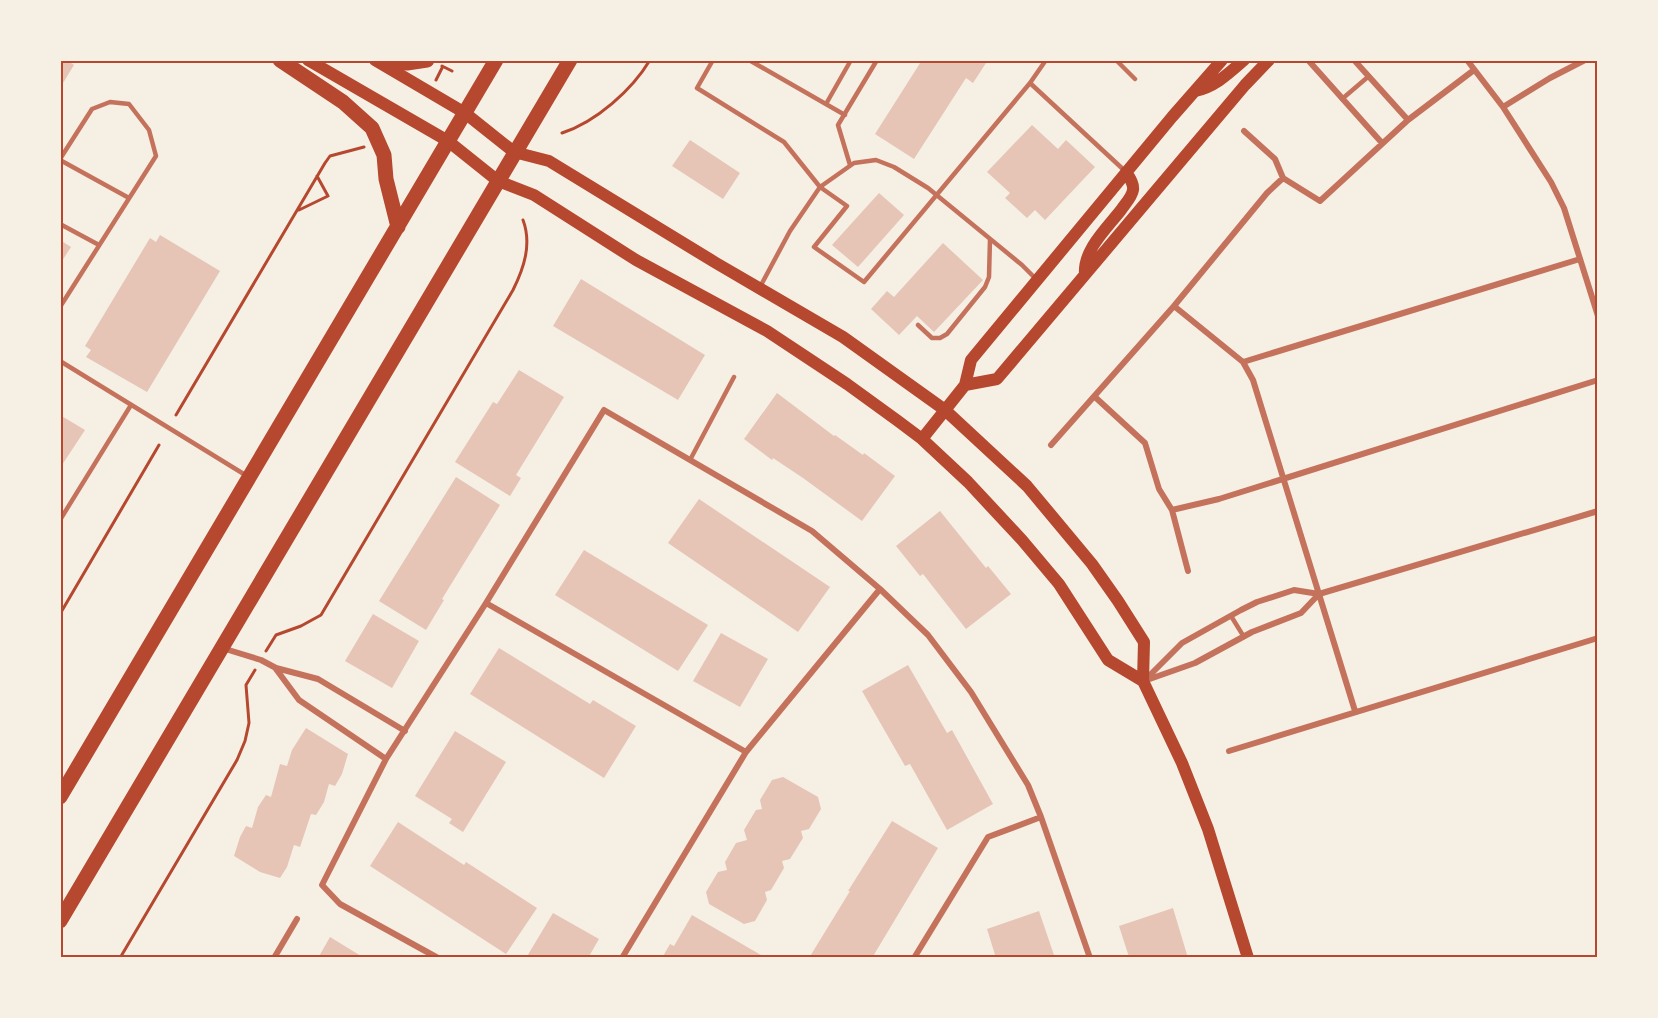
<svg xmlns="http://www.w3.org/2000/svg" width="1658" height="1018" font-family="Commissioner,sans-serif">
  <rect width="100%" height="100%" fill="#f6efe4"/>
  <path fill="#e6c5b7" d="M 60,60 L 67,60 L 74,65 L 60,88 Z
    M 922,60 L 988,60 L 973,83 L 966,78 L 914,159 L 875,134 Z
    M 1032,125 L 1058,149 L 1066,140 L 1095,167 L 1045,220 L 1035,210 L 1027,218 L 1005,198 L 1010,193 L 987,172 Z
    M 690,140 L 740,173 L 723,199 L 672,166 Z
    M 879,193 L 904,215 L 858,267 L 832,245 Z
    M 160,235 L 220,271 L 147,392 L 86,357 L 91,350 L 85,346 L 150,238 L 156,242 Z
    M 60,240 L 71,247 L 60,264 Z
    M 943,243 L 983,280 L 934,332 L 917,316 L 899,335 L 871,309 L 887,291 L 894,297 Z
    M 581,279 L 705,355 L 678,400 L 553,326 Z
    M 519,370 L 564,397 L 516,475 L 521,478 L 510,496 L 455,462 L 493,402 L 497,404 Z
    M 777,393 L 834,436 L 835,435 L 863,455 L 864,453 L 895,476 L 862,521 L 803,478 L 773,458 L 772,460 L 744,439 Z
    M 60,415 L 85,430 L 60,468 Z
    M 456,477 L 500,505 L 442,599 L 444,600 L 426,630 L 379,601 Z
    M 699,499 L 830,587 L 798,632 L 668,543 Z
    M 940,511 L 986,568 L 988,566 L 1011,594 L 966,629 L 923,574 L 920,576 L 896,546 Z
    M 584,550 L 708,625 L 678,671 L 555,595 Z
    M 373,614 L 419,641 L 392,688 L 345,661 Z
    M 721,633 L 768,659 L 740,707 L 693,681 Z
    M 499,648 L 590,704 L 593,700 L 636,726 L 604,778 L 470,694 Z
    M 908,665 L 947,733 L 952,730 L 993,804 L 947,830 L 910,764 L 905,766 L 862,691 Z
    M 306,728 L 348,754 L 342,774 L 335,786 L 329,784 L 324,802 L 316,815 L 311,814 L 300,847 L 294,845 L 287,867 L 280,878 L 260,872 L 234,856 L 240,837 L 246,826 L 252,828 L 258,807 L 266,795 L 271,797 L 280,764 L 287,766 L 292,750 Z
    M 455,731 L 506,762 L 463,832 L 449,823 L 452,819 L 415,796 Z
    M 783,777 L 818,797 L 821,809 L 809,829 L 801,831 L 803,838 L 790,859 L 782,861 L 784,868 L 771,890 L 765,892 L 767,900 L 755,921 L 744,924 L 709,904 L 706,892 L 718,872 L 727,870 L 725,862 L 736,843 L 747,840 L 744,830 L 756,810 L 762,809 L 760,800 L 772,780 Z
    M 892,821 L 938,848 L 872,958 L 809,958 L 850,891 L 848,891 Z
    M 398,822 L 464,865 L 466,862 L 537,908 L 506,954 L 370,866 Z
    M 1173,908 L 1188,958 L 1129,957 L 1119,926 Z
    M 1039,911 L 1055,958 L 996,958 L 987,929 Z
    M 553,913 L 599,939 L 588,958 L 526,958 Z
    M 692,915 L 761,955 L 765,958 L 662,958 L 670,944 L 674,946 Z
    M 330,937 L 361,956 L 360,958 L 318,958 Z"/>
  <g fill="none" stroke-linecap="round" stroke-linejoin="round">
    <path stroke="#b5482f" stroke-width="3" d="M 442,66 L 452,71
      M 436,80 L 442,68
      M 562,133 C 596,122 632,90 650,60
      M 299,210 L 328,196 L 317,176
      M 176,415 L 325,163 L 330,156 L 364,147
      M 60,614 L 159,445
      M 266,651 L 276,635 L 301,626 L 321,615 L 513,290 C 524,268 532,244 523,220
      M 120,958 L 237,760 L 245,741 L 249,723 L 246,685 L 255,670"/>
    <path stroke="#c5725c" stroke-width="4.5" d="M 713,60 L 697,88 L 784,142 L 820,187 L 847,206 L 814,247 L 864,282 L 1030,83 L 1046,60
      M 749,60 L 845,115
      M 1116,60 L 1135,79
      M 1030,83 L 1125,171
      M 1342,99 L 1369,76
      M 826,104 L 851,60
      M 60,159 L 92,109 L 110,102 L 129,104 L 149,130 L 156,156 L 60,307
      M 60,160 L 129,198
      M 850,165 L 838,125 L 877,60
      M 60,224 L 99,245
      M 760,287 L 790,231 L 820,187 L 854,163 L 876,160 L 894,167 L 928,188 L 1022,265 L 1037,280
      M 918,325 L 932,338 L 940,338 L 947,334 L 985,287 L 989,277 L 990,239
      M 60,361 L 247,476
      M 690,460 L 734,377
      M 60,520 L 131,405
      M 1231,616 L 1244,637"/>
    <path stroke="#c5725c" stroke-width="6" d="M 1308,60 L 1382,143
      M 1354,60 L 1408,120
      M 1467,60 L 1503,107 L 1551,182 L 1564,208 L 1598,316
      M 1503,107 L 1550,78 L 1585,60
      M 1244,131 L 1275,159 L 1283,178 L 1320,201 L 1408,120 L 1474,70
      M 1174,306 L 1243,362 L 1253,380 L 1355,711
      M 1243,362 L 1580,259
      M 1095,397 L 1145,443 L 1159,489 L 1172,510 L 1188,571
      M 1051,445 L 1174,306 L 1267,193 L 1283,178
      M 1172,510 L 1219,499 L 1598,380
      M 486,603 L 604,410 L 812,531 L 880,589 L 928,635 L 971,692 L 1028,785 L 1041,817 L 1090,958
      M 222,648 L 261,660 L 276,668 L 318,679 L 405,731
      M 276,669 L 299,700 L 386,759
      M 1144,681 L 1182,643 L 1241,610 L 1257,602 L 1294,590 L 1319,594 L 1598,511
      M 1144,681 L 1195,663 L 1252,632 L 1301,613 L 1319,594
      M 1229,751 L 1598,638
      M 746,752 L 880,589
      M 274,958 L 297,919
      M 438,958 L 340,904 L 322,885 L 386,759 L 486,603 L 746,752 L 622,958
      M 914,958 L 988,837 L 1041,817"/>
    <path stroke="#b5482f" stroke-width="12" d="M 308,60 L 448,141 L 498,181 L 534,195 L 636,260 L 767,331 L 847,384 L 898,421 L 922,439 L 968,482 L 1022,540 L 1059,584 L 1108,660 L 1143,681
      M 375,60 L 465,113 L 514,152 L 549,161 L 716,263 L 843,337 L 945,410 L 1027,486 L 1092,564 L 1118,601 L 1144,642 L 1143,681 L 1182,763 L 1208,829 L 1248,958
      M 1195,91 C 1215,87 1229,73 1244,60
      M 1085,274 C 1083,250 1107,228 1121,210 C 1125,204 1132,197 1133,190 C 1134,183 1129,177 1126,172
      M 965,385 L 997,379 L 1245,85 L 1269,60
      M 922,439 L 965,385 L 971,360 L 1172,117 L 1222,60"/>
    <path stroke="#b5482f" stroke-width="15" d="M 280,60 L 343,102 L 372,128 L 384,155 L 386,179 L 398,227
      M 383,60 L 407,63 L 427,60
      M 60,797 L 496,60
      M 60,921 L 570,60"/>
  </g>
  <rect width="1658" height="1018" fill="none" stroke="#f6efe4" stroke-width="123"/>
  <rect x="62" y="62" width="1534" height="894" fill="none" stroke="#b5482f" stroke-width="2"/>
</svg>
